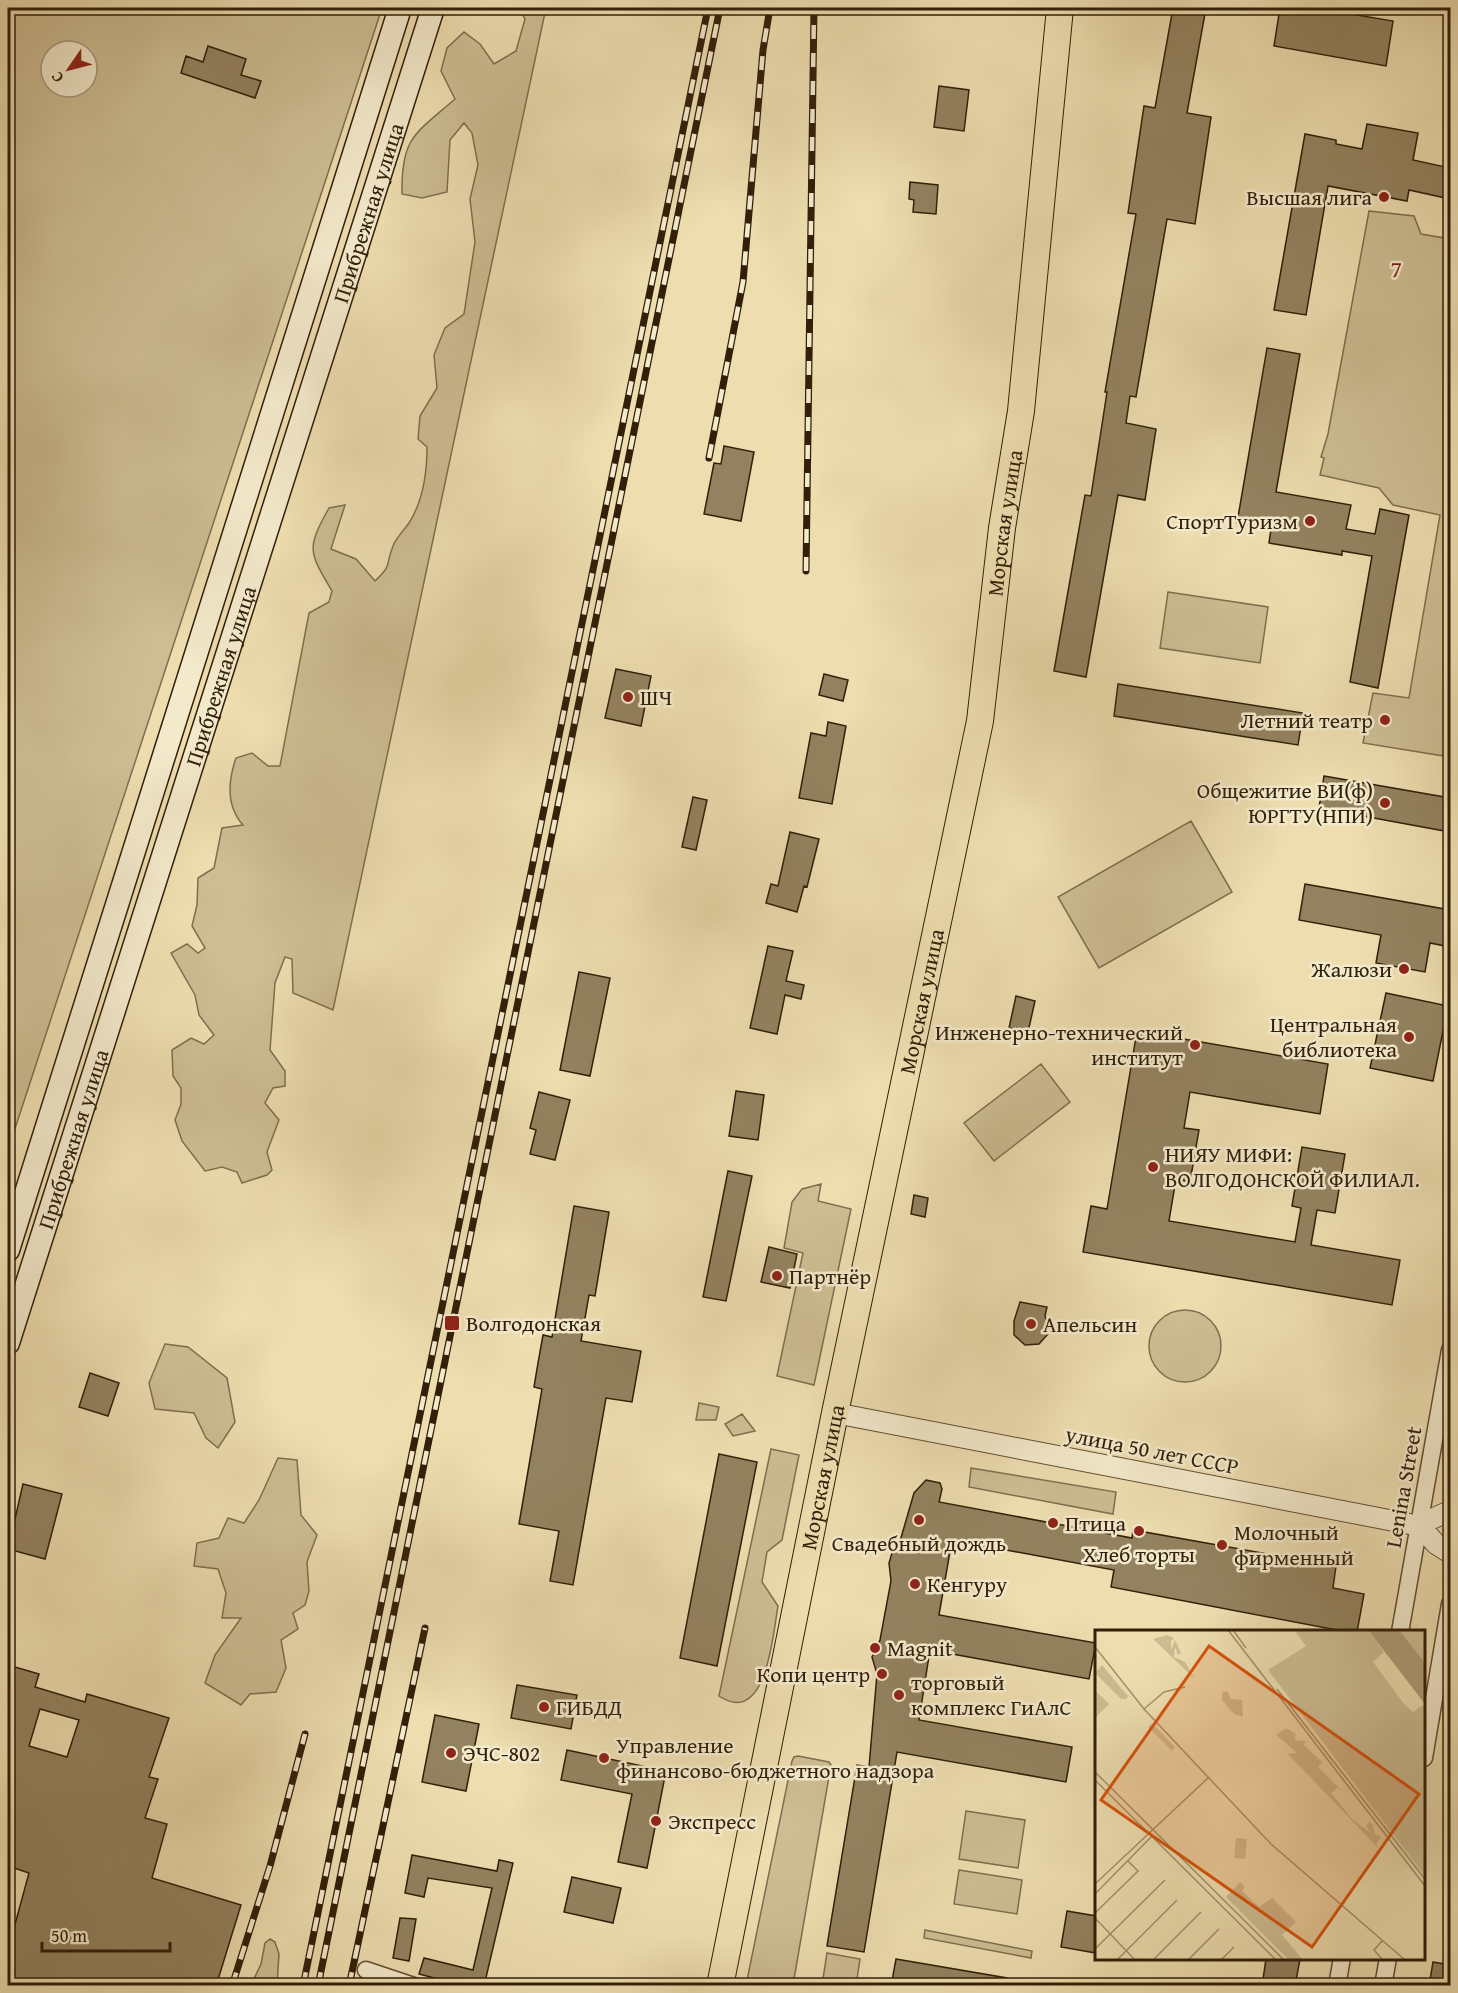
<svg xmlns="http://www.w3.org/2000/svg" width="1458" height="1993" font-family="'Gentium Book Plus',serif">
  <rect width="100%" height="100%" fill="#edddaf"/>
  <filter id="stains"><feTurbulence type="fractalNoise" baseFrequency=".00333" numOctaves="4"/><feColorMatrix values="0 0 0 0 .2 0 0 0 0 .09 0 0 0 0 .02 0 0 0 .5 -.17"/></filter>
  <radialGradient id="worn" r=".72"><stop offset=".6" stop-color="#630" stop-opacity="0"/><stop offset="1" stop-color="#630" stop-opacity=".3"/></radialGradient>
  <path fill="#cdbd93" stroke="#7f6e4e" stroke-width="1.5" fill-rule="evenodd" d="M 8,8 L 382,8 L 8,1150 ZM 51,51 L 87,51 L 87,87 L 51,87 Z
    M 519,8 L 546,8 L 333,1010 L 293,993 L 292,959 L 285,957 L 275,983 L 270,1050 L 285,1071 L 285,1086 L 273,1088 L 265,1103 L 279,1120 L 267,1152 L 272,1170 L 267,1175 L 242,1183 L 237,1172 L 222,1167 L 205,1171 L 182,1141 L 175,1120 L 181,1104 L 181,1088 L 173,1076 L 172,1050 L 191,1038 L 204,1044 L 214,1035 L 199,1015 L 195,995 L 171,953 L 187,944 L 198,953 L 205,948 L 192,926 L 197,905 L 198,878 L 214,868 L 222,828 L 243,825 C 226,806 228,781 236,758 L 252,753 L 268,766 L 280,766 L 309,613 L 329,602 L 332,591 C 309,552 306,549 329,508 L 345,505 L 331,549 L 356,559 L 375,581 C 393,564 385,566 393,546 C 396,538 404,530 409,523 C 423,501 427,473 427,447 L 418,439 L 420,416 L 437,388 L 434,355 L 445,328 L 464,314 L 475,242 L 470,199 L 478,165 L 472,133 L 464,123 L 450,140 L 447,192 L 422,198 L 402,194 C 401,137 415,134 455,99 L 441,71 L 447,48 L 464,32 L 480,44 L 494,64 L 516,51 L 525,19 Z
    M 1369,211 L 1414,216 L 1421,234 L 1450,239 L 1450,757 L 1363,743 L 1373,693 L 1409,698 L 1440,515 L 1393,505 L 1379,488 L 1320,475 L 1324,458 L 1321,457 L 1328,434 Z
    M 1168,592 L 1268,607 L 1260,663 L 1160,648 Z
    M 1191,821 L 1232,892 L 1099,968 L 1058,897 Z
    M 1041,1064 L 1070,1102 L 994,1161 L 964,1123 Z
    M 821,1184 L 818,1201 L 851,1209 L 814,1385 L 777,1376 L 803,1253 L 784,1248 L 792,1202 L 802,1189 Z
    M1149 1346a36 36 0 1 1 72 0a36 36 0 1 1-72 0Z
    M 165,1344 L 188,1347 L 227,1378 L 235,1422 L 218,1448 L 206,1438 L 194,1413 L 155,1409 L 149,1383 Z
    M 699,1403 L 719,1407 L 716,1420 L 696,1420 Z
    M 742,1414 L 755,1431 L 733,1436 L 725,1424 Z
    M 771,1449 L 799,1455 L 782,1540 L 767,1552 L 762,1582 L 778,1606 C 773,1633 767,1728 719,1696 Z
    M 278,1458 L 297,1460 L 301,1515 L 317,1535 L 307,1562 L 309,1591 L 305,1605 L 293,1613 L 298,1629 L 281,1640 L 286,1668 L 276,1692 L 250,1694 L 241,1705 L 205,1683 L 215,1655 L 241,1618 L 222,1618 L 226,1593 L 218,1569 L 194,1566 L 197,1543 L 219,1538 L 228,1518 L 244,1523 L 259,1500 Z
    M 971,1468 L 1116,1492 L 1113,1514 L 969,1487 Z
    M 798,1756 L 829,1762 L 831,1765 L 793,1985 L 746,1985 L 792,1761 L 794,1757 Z
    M 966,1811 L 1025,1820 L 1018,1868 L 959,1859 Z
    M 959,1870 L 1022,1880 L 1017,1914 L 954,1904 Z
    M 925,1930 L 1032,1951 L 1031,1958 L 924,1938 Z
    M 270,1939 L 275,1942 L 279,1954 L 277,1985 L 251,1985 L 261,1964 L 265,1943 Z
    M 827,1953 L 860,1959 L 856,1985 L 822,1985 Z"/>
  <path fill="#93825f" stroke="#311f09" stroke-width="1.5" fill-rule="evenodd" d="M 1173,8 L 1206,8 L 1187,113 L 1211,117 L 1195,224 L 1167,219 L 1136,397 L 1130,396 L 1126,423 L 1156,429 L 1145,500 L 1118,495 L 1086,677 L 1054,671 L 1085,495 L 1091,496 L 1107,392 L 1105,392 L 1136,214 L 1128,213 L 1144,106 L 1155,108 Z
    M 1280,8 L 1316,8 L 1393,21 L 1386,66 L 1274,46 Z
    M 208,46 L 246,59 L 241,75 L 261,81 L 255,98 L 181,73 L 186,56 L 203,62 Z
    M 939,86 L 969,90 L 964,131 L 934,127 Z
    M 1367,124 L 1418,133 L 1413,160 L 1450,168 L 1450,199 L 1409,190 L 1407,201 L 1328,186 L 1306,315 L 1274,310 L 1305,134 L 1336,140 L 1336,144 L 1362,149 Z
    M 910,182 L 938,185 L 936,214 L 913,212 L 914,200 L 909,199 Z
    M 1267,348 L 1300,354 L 1276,492 L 1351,505 L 1346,529 L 1375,534 L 1380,509 L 1409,515 L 1378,688 L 1350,682 L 1372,556 L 1342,551 L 1342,555 L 1269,543 L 1271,529 L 1237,523 Z
    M 724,446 L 754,452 L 741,521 L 704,514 L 714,463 L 721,464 Z
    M 616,669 L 651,676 L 641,726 L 605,718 Z
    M 824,674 L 848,680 L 843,701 L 819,695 Z
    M 1118,684 L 1303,713 L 1298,745 L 1114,716 Z
    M 828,722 L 846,726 L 832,804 L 799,798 L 811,733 L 826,736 Z
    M 1324,776 L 1450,798 L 1450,832 L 1319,808 Z
    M 693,797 L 707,800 L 696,850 L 682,847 Z
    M 790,832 L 819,839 L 807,887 L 804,886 L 797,912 L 766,903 L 771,884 L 778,886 Z
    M 1305,884 L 1450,910 L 1450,947 L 1430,943 L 1425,972 L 1376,963 L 1381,935 L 1299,920 Z
    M 768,946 L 793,951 L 786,981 L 804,985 L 801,999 L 785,995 L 777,1034 L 750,1028 Z
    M 579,972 L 610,978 L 590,1076 L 560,1070 Z
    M 1386,993 L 1448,1006 L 1433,1081 L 1370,1068 Z
    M 1016,996 L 1035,1001 L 1028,1032 L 1009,1028 Z
    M 1137,1031 L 1328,1064 L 1320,1114 L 1190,1092 L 1184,1128 L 1199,1130 L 1190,1182 L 1176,1179 L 1169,1221 L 1295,1242 L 1301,1208 L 1292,1206 L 1302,1147 L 1345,1154 L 1335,1213 L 1317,1210 L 1311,1245 L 1400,1260 L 1392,1305 L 1083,1252 L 1091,1206 L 1107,1209 Z
    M 736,1091 L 764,1095 L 758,1140 L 729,1136 Z
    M 539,1092 L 570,1100 L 555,1160 L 530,1154 L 536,1130 L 530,1128 Z
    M 728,1171 L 752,1176 L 726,1301 L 703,1297 Z
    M 914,1195 L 928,1198 L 925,1217 L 911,1214 Z
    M 574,1206 L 609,1212 L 595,1296 L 589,1295 L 581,1341 L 641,1351 L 632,1402 L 606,1398 L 573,1585 L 550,1581 L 559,1531 L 519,1524 L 542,1389 L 534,1387 L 538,1363 L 543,1335 L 552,1337 Z
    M 769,1247 L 797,1254 L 790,1288 L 761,1282 Z
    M 1020,1302 L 1047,1307 L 1045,1316 L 1049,1327 L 1048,1334 L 1039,1344 L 1025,1345 L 1014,1335 L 1014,1321 Z
    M 90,1373 L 119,1383 L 108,1416 L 79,1407 Z
    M 719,1454 L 757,1462 L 717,1666 L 680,1658 Z
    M 926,1480 L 940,1483 L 942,1489 L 939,1502 L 1132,1538 L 1133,1530 L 1336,1566 L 1333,1588 L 1364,1594 L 1357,1632 L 1347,1632 L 1111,1587 L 1114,1570 L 952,1540 L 939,1615 L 1096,1643 L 1089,1679 L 930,1650 L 919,1720 L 1072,1747 L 1066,1782 L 897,1752 L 864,1952 L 827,1946 L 857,1765 L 869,1767 L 877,1674 L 872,1657 L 880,1640 L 891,1581 L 889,1563 L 892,1553 L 898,1548 L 914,1493 Z
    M 23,1484 L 62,1494 L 45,1559 L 8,1549 Z
    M 8,1665 L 39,1674 L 35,1687 L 85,1702 L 87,1694 L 169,1718 L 149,1777 L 158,1779 L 145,1818 L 167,1824 L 152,1878 L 241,1905 L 216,1986 L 188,1978 L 186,1986 L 21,1986 L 8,1981 L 8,1950 L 29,1873 L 8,1866 ZM 40,1709 L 79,1720 L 67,1757 L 29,1746 Z
    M 517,1685 L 577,1695 L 571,1729 L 511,1718 Z
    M 435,1715 L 479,1724 L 466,1791 L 422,1782 Z
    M 567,1750 L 666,1771 L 647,1868 L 618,1862 L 632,1794 L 561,1780 Z
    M 412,1855 L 497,1871 L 499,1860 L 513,1863 L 484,1986 L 464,1986 L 419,1974 L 424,1958 L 473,1970 L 492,1888 L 428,1878 L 424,1897 L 405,1893 Z
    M 572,1877 L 621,1888 L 613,1923 L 564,1912 Z
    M 1067,1911 L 1096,1916 L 1096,1953 L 1061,1947 Z
    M 400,1918 L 416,1919 L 409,1961 L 393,1958 Z
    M 896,1959 L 1007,1978 L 1007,1986 L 891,1986 Z
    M 1266,1959 L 1300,1959 L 1295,1986 L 1262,1986 Z
    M 1433,1962 L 1450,1965 L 1450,1986 L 1429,1986 Z"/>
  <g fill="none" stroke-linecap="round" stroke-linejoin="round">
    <g stroke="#604e32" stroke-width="19">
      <path id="minor" d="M 1400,1632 L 1450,1350
        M 1424,1758 L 1450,1604
        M 366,1970 L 414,1986
        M 1337,1986 L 1342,1958
        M 1383,1986 L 1388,1958"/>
    </g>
    <g stroke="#604e32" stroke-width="22">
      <path id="tertiary" d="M 835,1413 L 1420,1526 L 1436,1544 L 1450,1553
        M 1420,1524 L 1450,1511"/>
    </g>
    <g stroke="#311f09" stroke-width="25">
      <g id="secondary">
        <path d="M 8,1250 L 400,8"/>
        <path id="s1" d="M 8,1343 L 433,8"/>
      </g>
    </g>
    <g stroke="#311f09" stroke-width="28">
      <g id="primary">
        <path id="s2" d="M 720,1986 L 835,1413 L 980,721 L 1002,528 L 1021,411 L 1060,8"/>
      </g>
    </g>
    <use href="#minor" stroke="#f3e9cb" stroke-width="16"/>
    <use href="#tertiary" stroke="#f3e9cb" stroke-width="20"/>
    <use href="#secondary" stroke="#f3e9cb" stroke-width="22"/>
    <use href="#primary" stroke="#edddaf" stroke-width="26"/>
    <g stroke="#311f09" stroke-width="7">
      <path id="rail" d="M 709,458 L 743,282 L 763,50 L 770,8
        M 806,571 L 814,8
        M 232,1986 L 270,1866 L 305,1734
        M 303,1986 L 708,8
        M 318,1986 L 720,8
        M 349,1986 L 425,1628"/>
    </g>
    <use href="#rail" stroke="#f3e9cb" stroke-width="4.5" stroke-dasharray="14" stroke-linecap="butt"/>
  </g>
  <g fill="#8f2418" stroke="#f3e9cb" stroke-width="2">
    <circle cx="1384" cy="197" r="6"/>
    <circle cx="1310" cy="521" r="6"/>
    <circle cx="628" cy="697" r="6"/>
    <circle cx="1385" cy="720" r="6"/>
    <circle cx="1385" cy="803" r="6"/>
    <circle cx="1404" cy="969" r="6"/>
    <circle cx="1409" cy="1037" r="6"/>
    <circle cx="1195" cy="1045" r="6"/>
    <circle cx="1153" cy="1167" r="6"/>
    <circle cx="777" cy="1276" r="6"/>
    <rect x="444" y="1315" width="16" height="16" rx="3"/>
    <circle cx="1031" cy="1324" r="6"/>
    <circle cx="919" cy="1520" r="6"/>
    <circle cx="1053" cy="1523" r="6"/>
    <circle cx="1139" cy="1531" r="6"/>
    <circle cx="1222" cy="1545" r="6"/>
    <circle cx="915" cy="1584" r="6"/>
    <circle cx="875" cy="1648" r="6"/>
    <circle cx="882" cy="1674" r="6"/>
    <circle cx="899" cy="1695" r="6"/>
    <circle cx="544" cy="1707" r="6"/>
    <circle cx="451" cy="1753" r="6"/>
    <circle cx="604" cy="1758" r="6"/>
    <circle cx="656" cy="1821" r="6"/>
  </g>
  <g text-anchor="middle" stroke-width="5" stroke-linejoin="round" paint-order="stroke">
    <g font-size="22" fill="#311f09" stroke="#f3e9cb" text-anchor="start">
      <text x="1372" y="205" text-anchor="end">Высшая лига</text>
      <text x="1298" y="529" text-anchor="end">СпортТуризм</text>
      <text x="640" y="705">ШЧ</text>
      <text x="1373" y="728" text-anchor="end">Летний театр</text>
      <text x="1373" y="798" text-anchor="end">Общежитие ВИ(ф)<tspan x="1373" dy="25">ЮРГТУ(НПИ)</tspan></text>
      <text x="1392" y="977" text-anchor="end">Жалюзи</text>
      <text x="1397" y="1032" text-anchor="end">Центральная<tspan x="1397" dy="25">библиотека</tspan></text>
      <text x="1183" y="1040" text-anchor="end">Инженерно-технический<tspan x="1183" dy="25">институт</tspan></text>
      <text x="1165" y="1162">НИЯУ МИФИ:<tspan x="1165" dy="25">ВОЛГОДОНСКОЙ ФИЛИАЛ.</tspan></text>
      <text x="789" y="1284">Партнёр</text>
      <text x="466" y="1331">Волгодонская</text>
      <text x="1043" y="1332">Апельсин</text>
      <text x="1065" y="1531">Птица</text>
      <text x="1234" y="1540">Молочный<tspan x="1234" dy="25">фирменный</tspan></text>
      <text x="919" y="1551" text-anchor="middle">Свадебный дождь</text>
      <text x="1139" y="1562" text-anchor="middle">Хлеб торты</text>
      <text x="927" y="1592">Кенгуру</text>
      <text x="887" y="1656">Magnit</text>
      <text x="870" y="1682" text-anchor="end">Копи центр</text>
      <text x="911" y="1690">торговый<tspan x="911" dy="25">комплекс ГиАлС</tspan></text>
      <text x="556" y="1715">ГИБДД</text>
      <text x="616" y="1753">Управление<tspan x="616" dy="25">финансово-бюджетного надзора</tspan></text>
      <text x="463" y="1761">ЭЧС-802</text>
      <text x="668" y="1829">Экспресс</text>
    </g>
    <g font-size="22" fill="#311f09" stroke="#f3e9cb">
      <text dy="8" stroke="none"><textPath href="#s1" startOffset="1186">Прибрежная улица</textPath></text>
      <text dy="8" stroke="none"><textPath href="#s2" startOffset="1491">Морская улица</textPath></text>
      <text dy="8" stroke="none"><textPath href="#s1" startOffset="700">Прибрежная улица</textPath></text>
      <text dy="8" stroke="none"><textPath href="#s2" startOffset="1005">Морская улица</textPath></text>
      <text dy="8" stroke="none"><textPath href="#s1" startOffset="214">Прибрежная улица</textPath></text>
      <text transform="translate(1152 1450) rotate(11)" y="8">улица 50 лет СССР</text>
      <text dy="8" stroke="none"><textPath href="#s2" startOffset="519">Морская улица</textPath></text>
      <text transform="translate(1403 1487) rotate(-80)" y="8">Lenina Street</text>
    </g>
    <g font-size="24" letter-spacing="1.5" fill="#7a1f14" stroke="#f3e9cb">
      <text x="1397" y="277">7</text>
    </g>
  </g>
  <g transform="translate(1095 1630)">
    <rect width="330" height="330" fill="#edddaf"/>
    <path d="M 199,0 L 273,0 L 289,22 L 278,32 L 309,74 L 318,82 L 330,74 L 330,246 L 173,40 L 211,16 ZM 304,0 L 330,1 L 330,33 L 321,26 ZM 72,5 L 79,8 L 76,11 L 76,20 L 80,10 L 86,23 L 83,25 L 80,17 L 79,27 L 90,32 L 100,49 L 58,9 ZM 7,35 L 33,66 L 31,69 L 26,69 L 0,43 ZM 0,60 L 14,74 L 0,88 ZM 132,61 L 136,69 L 147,70 L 148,87 L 139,84 L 127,70 L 127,63 ZM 57,93 L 80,117 L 77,121 L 53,97 ZM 191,98 L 201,104 L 200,110 L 211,111 L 209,115 L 227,132 L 223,137 L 247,161 L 242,158 L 236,163 L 257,189 L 276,203 L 271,196 L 274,192 L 277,194 L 280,204 L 286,207 L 281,214 L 287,222 L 193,124 L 202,123 L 181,105 ZM 141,208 L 152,209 L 150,229 L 139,228 ZM 145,252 L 150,257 L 147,261 L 164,277 L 177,268 L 201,292 L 187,305 L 208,330 L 194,330 L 131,267 Z" fill="#cdbd93"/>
    <path d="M 273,0 L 304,0 L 330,33 L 330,74 Z" fill="#ad9c77"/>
    <path fill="none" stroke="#a2916d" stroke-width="1.5" d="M 133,0 L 330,256M 138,0 L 151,18M 0,17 L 49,79 L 176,214 L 310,330M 182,59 L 330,249M 49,79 L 69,62 L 90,57M 0,142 L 189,330M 0,150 L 181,330M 0,254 L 114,147M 0,264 L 58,205M 0,283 L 43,241 L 33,231M 0,288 L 40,330M 287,311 L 279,320 L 288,330M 0,319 L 70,250M 22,330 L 82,270M 58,330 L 106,282M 93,330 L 124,299M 126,330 L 139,317"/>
    <path fill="#d6530c" fill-opacity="0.15" stroke="#d6530c" stroke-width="3" d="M 114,16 L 324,164 L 217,317 L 6,170 Z"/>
    <rect width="330" height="330" fill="none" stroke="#311f09" stroke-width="3"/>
  </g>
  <rect width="1458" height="1993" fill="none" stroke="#edddaf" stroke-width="30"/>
  <rect x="9" y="9" width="1440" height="1975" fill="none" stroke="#311f09" stroke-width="3"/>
  <rect x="15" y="15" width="1428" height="1963" fill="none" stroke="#311f09" stroke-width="1.5"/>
  <g transform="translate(69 69) rotate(235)"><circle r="28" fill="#f3e9cb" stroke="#a5987d" stroke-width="1.5"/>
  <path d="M0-4.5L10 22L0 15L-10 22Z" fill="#8f2418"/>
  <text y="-9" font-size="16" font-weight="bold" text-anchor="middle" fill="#311f09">С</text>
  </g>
  <path d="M42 1942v9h128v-9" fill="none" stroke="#311f09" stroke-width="3"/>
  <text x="51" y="1942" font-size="18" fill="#311f09" stroke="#f3e9cb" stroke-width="4.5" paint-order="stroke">50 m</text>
  <rect width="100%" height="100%" filter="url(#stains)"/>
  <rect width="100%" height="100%" fill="url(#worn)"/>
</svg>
